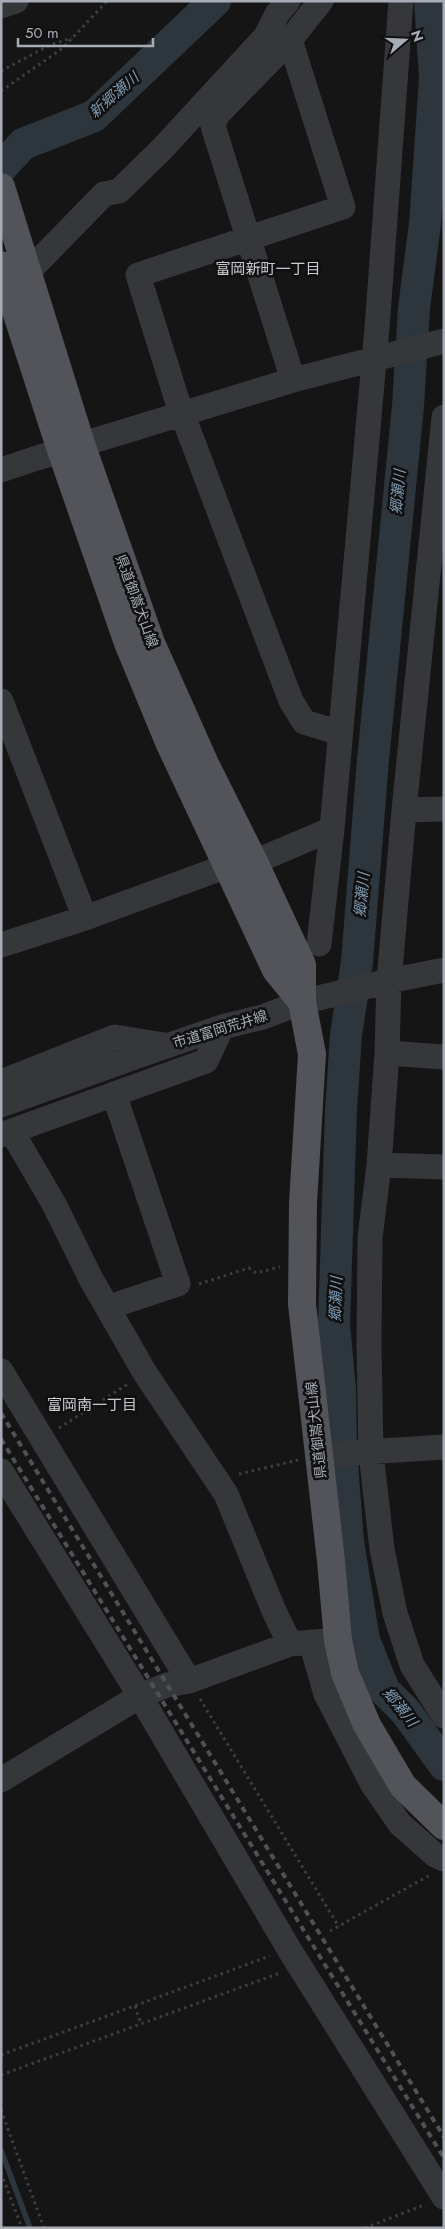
<svg xmlns="http://www.w3.org/2000/svg" width="445" height="2229" font-family="Jost,'Noto Sans JP',sans-serif">
  <rect width="100%" height="100%" fill="#151516"/>
  <g fill="none" stroke-linecap="round" stroke-linejoin="round">
    <path stroke="#2d363c" stroke-width="5.5" d="M 1,2150 L 30,2228"/>
    <path stroke="#2d363c" stroke-width="32" d="M 430,1 L 435,78 L 425,224 L 414,308 L 408,406 L 373,760 L 357,962 L 346,1035 L 341,1110 L 334,1324 L 340,1389 L 341,1450 L 348,1542 L 364,1640 L 384,1690 L 406,1712 L 444,1765
      M 1,168 L 23,144 L 94,116 L 215,1"/>
    <path stroke="#3c3e42" stroke-width="3" stroke-dasharray="2.5 4" stroke-linecap="butt" d="M 1,71 L 50,45 L 72,38
      M 1,91 L 63,48 L 107,1
      M 199,1284 L 249,1268 L 256,1273 L 280,1267
      M 59,1428 L 128,1384
      M 239,1474 L 298,1460
      M 200,1699 L 339,1927
      M 330,1931 L 430,1875
      M 135,2006 L 141,2024
      M 1,2055 L 270,1956
      M 1,2075 L 280,1973
      M 1,2110 L 44,2228
      M 1,2173 L 22,2228
      M 365,2228 L 424,2205"/>
    <path stroke="#36373b" stroke-width="25" d="M 1,6 L 16,1
      M 290,40 L 343,207 L 138,275 L 177,400 L 291,701 L 304,722 L 340,733
      M 28,272 L 104,194 L 119,191 L 162,149 L 266,36 L 277,14 L 288,1
      M 293,380 L 213,126 L 217,115 L 290,40 L 321,1
      M 444,417 L 404,810 L 389,981 L 387,1053 L 379,1165 L 370,1238 L 369,1345 L 371,1453 L 382,1549 L 395,1613 L 412,1665 L 444,1716
      M 1,470 L 37,458 L 293,380 L 444,341
      M 1,701 L 85,918
      M 404,810 L 444,809
      M 254,862 L 332,829 L 377,328 L 401,1
      M 319,944 L 332,829
      M 1,945 L 85,918 L 227,866
      M 387,1053 L 444,1057
      M 1,1082 L 115,1037 L 164,1045
      M 114,1094 L 178,1284 L 121,1303
      M 1,1105 L 149,1052 L 222,1027 L 263,1017 L 302,1002 L 389,981 L 444,970
      M 12,1132 L 54,1204 L 91,1279 L 145,1373 L 226,1494 L 274,1611 L 290,1644
      M 1,1135 L 206,1061 L 222,1027
      M 379,1165 L 444,1167
      M 1,1371 L 189,1681
      M 318,1455 L 444,1447
      M 1,1471 L 140,1696 L 289,1949 L 444,2197
      M 311,1642 L 326,1694 L 373,1785 L 400,1824 L 435,1855 L 444,1859
      M 1,1780 L 140,1696 L 167,1685 L 189,1681 L 290,1644 L 338,1640"/>
    <path stroke="#52545a" stroke-width="28" d="M 1,187 L 81,444 L 151,643 L 205,764 L 254,862 L 302,965 L 302,1002 L 312,1054 L 303,1203 L 302,1304 L 331,1561 L 338,1640 L 345,1673 L 367,1725 L 403,1786 L 444,1826
      M 1,265 L 61,450 L 128,643 L 169,742 L 276,970 L 302,1002"/>
    <path stroke="#4f5156" stroke-width="4" stroke-dasharray="6 5" stroke-linecap="butt" d="M 1,1413 L 444,2137
      M 1,1439 L 444,2158"/>
  </g>
  <g text-anchor="middle" stroke-width="5" stroke-linejoin="round" paint-order="stroke">
    <g font-size="14" fill="#a7acb6" stroke="#101011">
      <text transform="translate(137 601) rotate(70)" y="5">県道御嵩犬山線</text>
      <text transform="translate(220 1029) rotate(-17)" y="5">市道富岡荒井線</text>
      <text transform="translate(316 1430) rotate(-96)" y="5">県道御嵩犬山線</text>
    </g>
    <g font-size="15" font-style="italic" fill="#7e9ab1" stroke="#101011">
      <text transform="translate(114 95) rotate(-41)" y="5">新郷瀬川</text>
      <text transform="translate(398 492) rotate(-85)" y="5">郷瀬川</text>
      <text transform="translate(362 895) rotate(-85)" y="5">郷瀬川</text>
      <text transform="translate(336 1299) rotate(-88)" y="5">郷瀬川</text>
      <text transform="translate(400 1707) rotate(51)" y="5">郷瀬川</text>
    </g>
    <g font-size="15" fill="#c8cbd2" stroke="#101011">
      <text x="268" y="274">富岡新町一丁目</text>
      <text x="92" y="1410">富岡南一丁目</text>
    </g>
  </g>
  <rect width="445" height="2229" fill="none" stroke="#a7acb6" stroke-width="5"/>
  <g transform="translate(405 40) rotate(71)" stroke="#101011" stroke-width="4" paint-order="stroke">
  <path d="M0-4L9 19L0 12L-9 19Z" fill="#a7acb6"/>
  <text y="-8" font-size="14" font-weight="bold" text-anchor="middle" fill="#a7acb6">N</text>
  </g>
  <path d="M18 38v8h135v-8" fill="none" stroke="#a7acb6" stroke-width="2.5"/>
  <text x="25" y="38" font-size="15" fill="#a7acb6" stroke="#101011" stroke-width="4" paint-order="stroke">50 m</text>
</svg>
